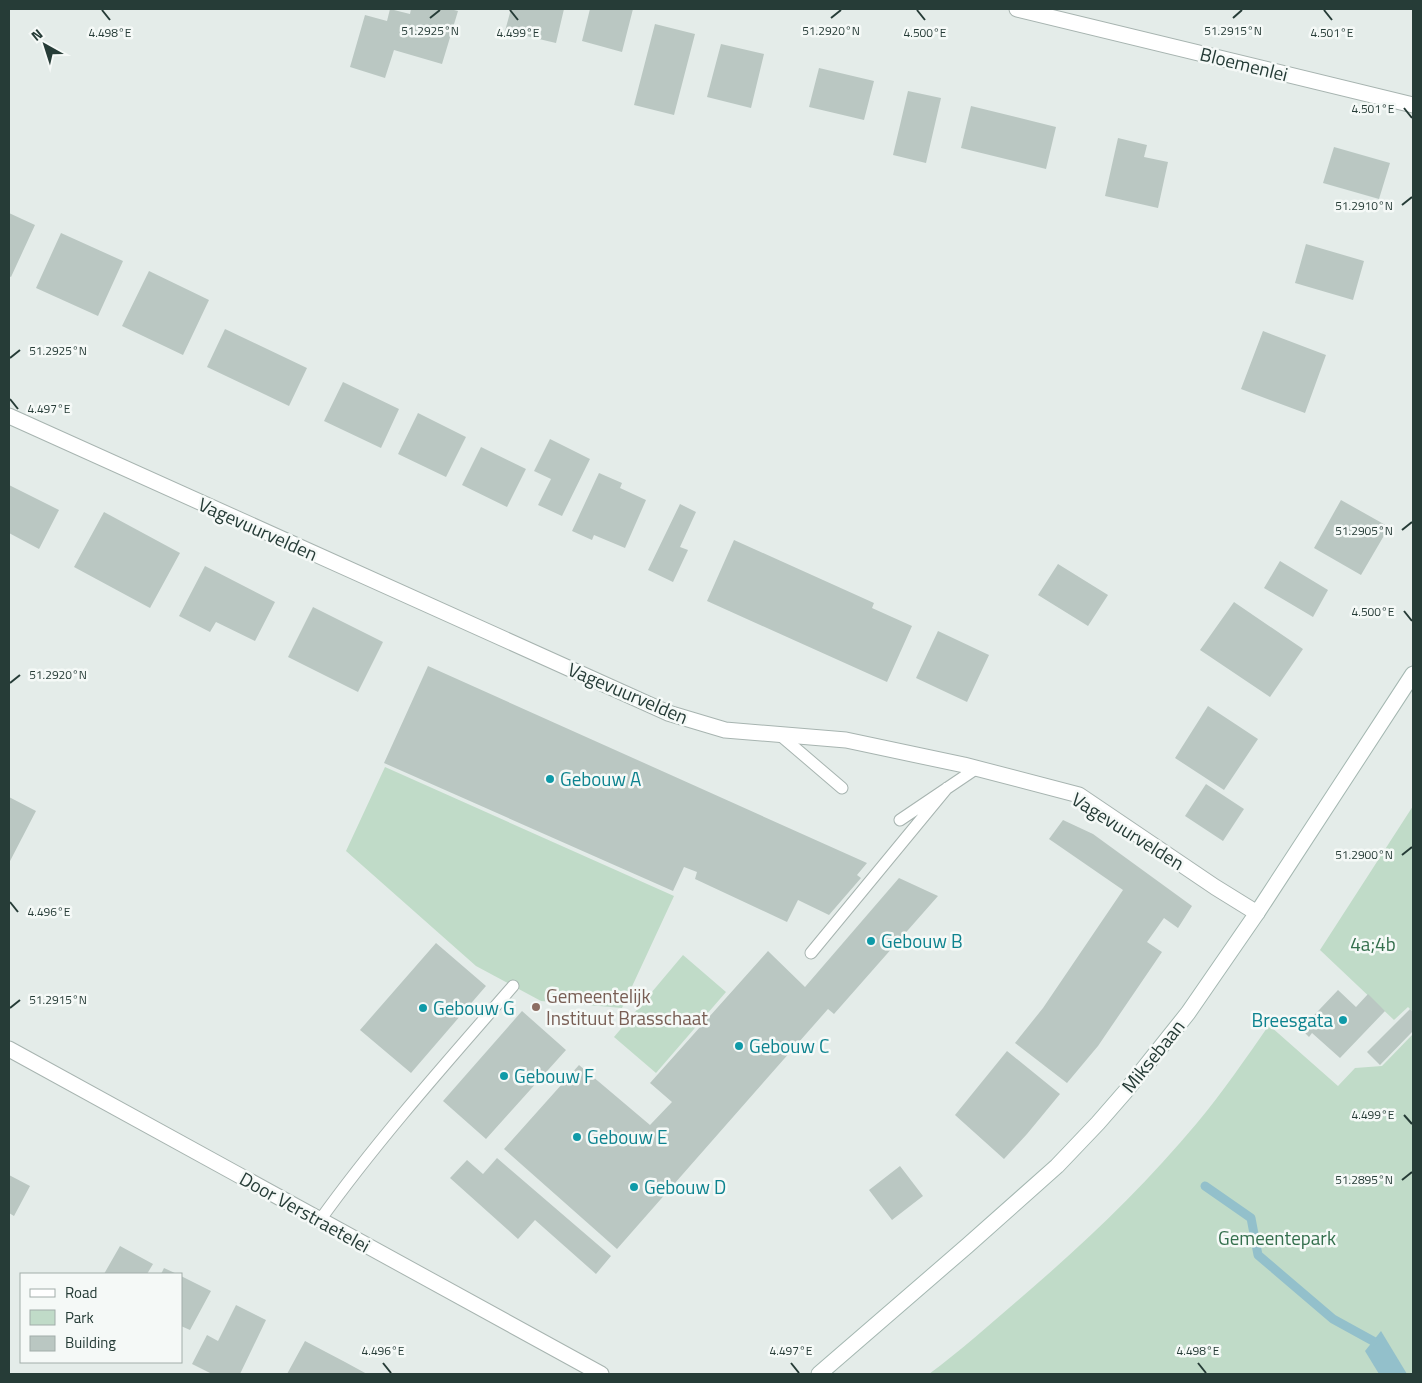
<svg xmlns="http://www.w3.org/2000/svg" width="1422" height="1383" font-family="'Titillium Web',sans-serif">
  <rect width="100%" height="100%" fill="#e4ece9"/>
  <path fill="#c0dbc8" d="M 385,767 L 674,896 L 622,1008 L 541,1001 L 476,966 L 346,851 Z
    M 1413,806 L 1413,1012 L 1408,1007 L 1394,1020 L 1320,950 Z
    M 683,955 L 726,992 L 656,1073 L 614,1037 Z
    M 1269,1025 L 1338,1086 L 1355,1068 L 1382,1066 L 1413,1034 L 1413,1374 L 929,1374 C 964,1348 997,1318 1031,1289 C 1090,1238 1147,1183 1197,1123 C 1223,1092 1246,1058 1269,1025 Z"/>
  <path fill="#93c0cb" d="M 1381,1331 L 1407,1374 L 1379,1374 L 1365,1351 Z"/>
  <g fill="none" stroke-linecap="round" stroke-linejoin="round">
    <path stroke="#93c0cb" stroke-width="9" d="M 1205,1186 L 1251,1218 L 1258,1255 L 1333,1319 L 1373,1341"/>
  </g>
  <path fill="#bac7c2" d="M 390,9 L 410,14 L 411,9 L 450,9 L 458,11 L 442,64 L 394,50 L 385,78 L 350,67 L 365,15 L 387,21 Z
    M 511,9 L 564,9 L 556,43 L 505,31 Z
    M 590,9 L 633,9 L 622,52 L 582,41 Z
    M 655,24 L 695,34 L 674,115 L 634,105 Z
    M 721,44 L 764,54 L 751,108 L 707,97 Z
    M 819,68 L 874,81 L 864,120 L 809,107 Z
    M 908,91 L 941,98 L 926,163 L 893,155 Z
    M 971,106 L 1056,127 L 1046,169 L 961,148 Z
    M 1118,138 L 1147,145 L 1144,157 L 1168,162 L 1158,208 L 1105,196 Z
    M 1334,147 L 1390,163 L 1379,199 L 1323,183 Z
    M 9,213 L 35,225 L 11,277 L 9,276 Z
    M 61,233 L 123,261 L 98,316 L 36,288 Z
    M 1306,244 L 1364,261 L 1353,300 L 1295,283 Z
    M 149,271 L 209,300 L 183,355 L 122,326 Z
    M 225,329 L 307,368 L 289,406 L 207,367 Z
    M 1263,331 L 1326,355 L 1305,413 L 1241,389 Z
    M 343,382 L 399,409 L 381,448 L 324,421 Z
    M 418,413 L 466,437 L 446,477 L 398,454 Z
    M 550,439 L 590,459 L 562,516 L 538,505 L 551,479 L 534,471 Z
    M 481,447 L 526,469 L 507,507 L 462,485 Z
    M 599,473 L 622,483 L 620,488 L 646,500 L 625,548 L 594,535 L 592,540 L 572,531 Z
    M 9,485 L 59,510 L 39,549 L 9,533 Z
    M 1341,500 L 1389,527 L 1361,575 L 1314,548 Z
    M 680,504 L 696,512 L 680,547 L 688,550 L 673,582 L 648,570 Z
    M 104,512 L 180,553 L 150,608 L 74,567 Z
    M 734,540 L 874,603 L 872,608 L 912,626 L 887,682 L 707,601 Z
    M 1280,561 L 1328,590 L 1313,617 L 1264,588 Z
    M 1058,564 L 1108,595 L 1088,626 L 1038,595 Z
    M 205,566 L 275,602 L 255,641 L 216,622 L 210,632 L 179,616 Z
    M 1234,602 L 1303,649 L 1270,697 L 1200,650 Z
    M 313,607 L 383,642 L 358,692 L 288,657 Z
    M 938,631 L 989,655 L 967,702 L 916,678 Z
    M 428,666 L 867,863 L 857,875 L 861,878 L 829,915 L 798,900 L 787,922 L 695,879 L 697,872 L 684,867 L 673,891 L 384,763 Z
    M 1208,706 L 1258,739 L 1224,790 L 1175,758 Z
    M 1206,784 L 1244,809 L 1223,841 L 1185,816 Z
    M 9,797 L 36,811 L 9,863 Z
    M 1063,820 L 1093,834 L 1192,906 L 1178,928 L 1164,918 L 1147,942 L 1162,952 L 1098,1046 L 1067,1083 L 1015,1043 L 1043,1008 L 1123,890 L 1049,839 Z
    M 899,878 L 938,896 L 834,1014 L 828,1009 L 617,1249 L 504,1149 L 579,1065 L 650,1125 L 672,1102 L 650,1083 L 768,951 L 805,987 Z
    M 436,943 L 486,986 L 411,1073 L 360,1030 Z
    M 1338,990 L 1356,1007 L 1368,994 L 1385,1011 L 1340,1058 L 1312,1033 L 1309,1037 L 1301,1029 Z
    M 1410,1009 L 1413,1012 L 1413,1031 L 1380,1065 L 1367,1052 Z
    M 522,1011 L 566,1050 L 486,1139 L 443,1101 Z
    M 1007,1051 L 1060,1094 L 1027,1134 L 1004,1159 L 955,1115 Z
    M 497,1158 L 611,1256 L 596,1274 L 535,1220 L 518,1239 L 450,1178 L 467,1160 L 483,1174 Z
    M 900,1166 L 923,1196 L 892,1220 L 869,1190 Z
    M 9,1175 L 30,1186 L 14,1216 L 9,1213 Z
    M 120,1246 L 153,1264 L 147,1274 L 104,1274 Z
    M 164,1268 L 177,1274 L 161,1274 Z
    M 181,1276 L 211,1291 L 190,1330 L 181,1326 Z
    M 236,1305 L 266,1320 L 240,1374 L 212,1374 L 192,1364 L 207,1335 L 218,1341 Z
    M 305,1341 L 345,1362 L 367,1374 L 287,1374 Z"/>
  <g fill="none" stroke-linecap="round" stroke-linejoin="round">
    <g stroke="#a7b4b0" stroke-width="13">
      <path id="service" d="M 780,735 L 842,788
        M 900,820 L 977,768
        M 811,953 L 947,788
        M 320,1220 C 379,1138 447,1062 513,986"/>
    </g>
    <g stroke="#a7b4b0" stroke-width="17">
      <path id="minor" d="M 1017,9 L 1413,105
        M 9,416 L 668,713 L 725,730 L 846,740 L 964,765 L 1079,795 L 1215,887 L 1257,913
        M 9,1049 L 601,1374"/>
    </g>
    <g stroke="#a4b7b1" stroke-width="17">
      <path id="secondary" d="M 819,1374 L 967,1246 L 1057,1166 L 1098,1123 L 1125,1092 L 1188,1013 L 1257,913 L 1413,674"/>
    </g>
    <use href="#service" stroke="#fff" stroke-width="11"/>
    <use href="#minor" stroke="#fff" stroke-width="15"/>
    <use href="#secondary" stroke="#fff" stroke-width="15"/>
  </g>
  <path fill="none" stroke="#263c37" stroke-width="2" d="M 102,10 L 110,20M 510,10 L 518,20M 917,10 L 925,20M 1324,10 L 1332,20M 430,18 L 440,10M 831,18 L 841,10M 1233,18 L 1242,10M 1404,108 L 1412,118M 1402,205 L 1412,197M 10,358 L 20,350M 10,399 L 18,409M 1402,530 L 1412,522M 1404,611 L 1412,621M 10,683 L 20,675M 1402,855 L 1412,847M 10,902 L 18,912M 10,1008 L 20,1000M 1404,1115 L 1412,1124M 1402,1180 L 1412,1172M 383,1363 L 391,1373M 791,1363 L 799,1373M 1198,1363 L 1206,1373"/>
  <g fill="#0f9aa8" stroke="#f5f9f7" stroke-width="2">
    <circle cx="550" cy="779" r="5"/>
    <circle cx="871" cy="941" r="5"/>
    <circle cx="423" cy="1008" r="5"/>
    <circle cx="1343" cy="1020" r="5"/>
    <circle cx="739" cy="1046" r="5"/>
    <circle cx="504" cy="1076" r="5"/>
    <circle cx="577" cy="1137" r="5"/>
    <circle cx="634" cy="1187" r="5"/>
  </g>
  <circle fill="#8d6e63" stroke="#f5f9f7" stroke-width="2" cx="536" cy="1007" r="5"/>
  <g text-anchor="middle" stroke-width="5" stroke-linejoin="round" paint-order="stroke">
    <g font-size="19" fill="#263c37" stroke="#f5f9f7">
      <text transform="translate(1244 64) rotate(14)" y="7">Bloemenlei</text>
      <text transform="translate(258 529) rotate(24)" y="7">Vagevuurvelden</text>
      <text transform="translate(628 693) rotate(23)" y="7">Vagevuurvelden</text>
      <text transform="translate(1128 831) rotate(32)" y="7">Vagevuurvelden</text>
      <text transform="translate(1153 1056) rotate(-51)" y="7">Miksebaan</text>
      <text transform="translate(305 1212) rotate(29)" y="7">Door Verstraetelei</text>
    </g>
    <g font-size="19" fill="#0d838f" stroke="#f5f9f7" text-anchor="start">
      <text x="560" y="786">Gebouw A</text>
      <text x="881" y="948">Gebouw B</text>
      <text x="433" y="1015">Gebouw G</text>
      <text x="1333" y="1027" text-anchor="end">Breesgata</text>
      <text x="749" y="1053">Gebouw C</text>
      <text x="514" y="1083">Gebouw F</text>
      <text x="587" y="1144">Gebouw E</text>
      <text x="644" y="1194">Gebouw D</text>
    </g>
    <g font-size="19" fill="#346f4d" stroke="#f5f9f7">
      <text x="1373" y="951">4a;4b</text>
      <text x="1277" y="1245">Gemeentepark</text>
    </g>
    <g font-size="19" fill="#785e54" stroke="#f5f9f7" text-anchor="start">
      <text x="546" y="1003">Gemeentelijk<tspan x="546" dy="22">Instituut Brasschaat</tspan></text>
    </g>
  </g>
  <g font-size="12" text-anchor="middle" fill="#263c37" stroke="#f5f9f7" stroke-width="5" stroke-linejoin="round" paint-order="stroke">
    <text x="430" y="35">51.2925°N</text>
    <text x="831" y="35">51.2920°N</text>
    <text x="1233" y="35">51.2915°N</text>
    <text x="925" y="37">4.500°E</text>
    <text x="110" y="37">4.498°E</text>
    <text x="518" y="37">4.499°E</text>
    <text x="1332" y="37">4.501°E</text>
    <text x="1373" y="113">4.501°E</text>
    <text x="1364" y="210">51.2910°N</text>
    <text x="58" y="355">51.2925°N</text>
    <text x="49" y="413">4.497°E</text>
    <text x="1364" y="535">51.2905°N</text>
    <text x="1373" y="616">4.500°E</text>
    <text x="58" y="679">51.2920°N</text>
    <text x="1364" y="859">51.2900°N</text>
    <text x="49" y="916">4.496°E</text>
    <text x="58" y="1004">51.2915°N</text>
    <text x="1373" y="1119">4.499°E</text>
    <text x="1364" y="1184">51.2895°N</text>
    <text x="383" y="1355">4.496°E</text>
    <text x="791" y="1355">4.497°E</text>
    <text x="1198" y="1355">4.498°E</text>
  </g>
  <rect width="1422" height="1383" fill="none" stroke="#263c37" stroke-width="20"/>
  <rect x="20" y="1273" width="162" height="90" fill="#f5f9f7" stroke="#a2adaa"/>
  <rect x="30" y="1289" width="25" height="8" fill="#ffffff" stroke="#a2adaa"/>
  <text x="65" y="1298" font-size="15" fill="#263c37">Road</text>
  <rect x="30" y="1310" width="25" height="15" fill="#c0dbc8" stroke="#a2adaa"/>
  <text x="65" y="1323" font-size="15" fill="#263c37">Park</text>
  <rect x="30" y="1336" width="25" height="15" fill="#bac7c2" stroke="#a2adaa"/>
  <text x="65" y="1348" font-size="15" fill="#263c37">Building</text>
  <g transform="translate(45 45) rotate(321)" stroke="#f5f9f7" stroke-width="4" paint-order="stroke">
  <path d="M0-4L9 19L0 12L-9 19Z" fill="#263c37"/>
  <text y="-8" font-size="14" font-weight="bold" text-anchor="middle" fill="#263c37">N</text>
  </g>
</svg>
